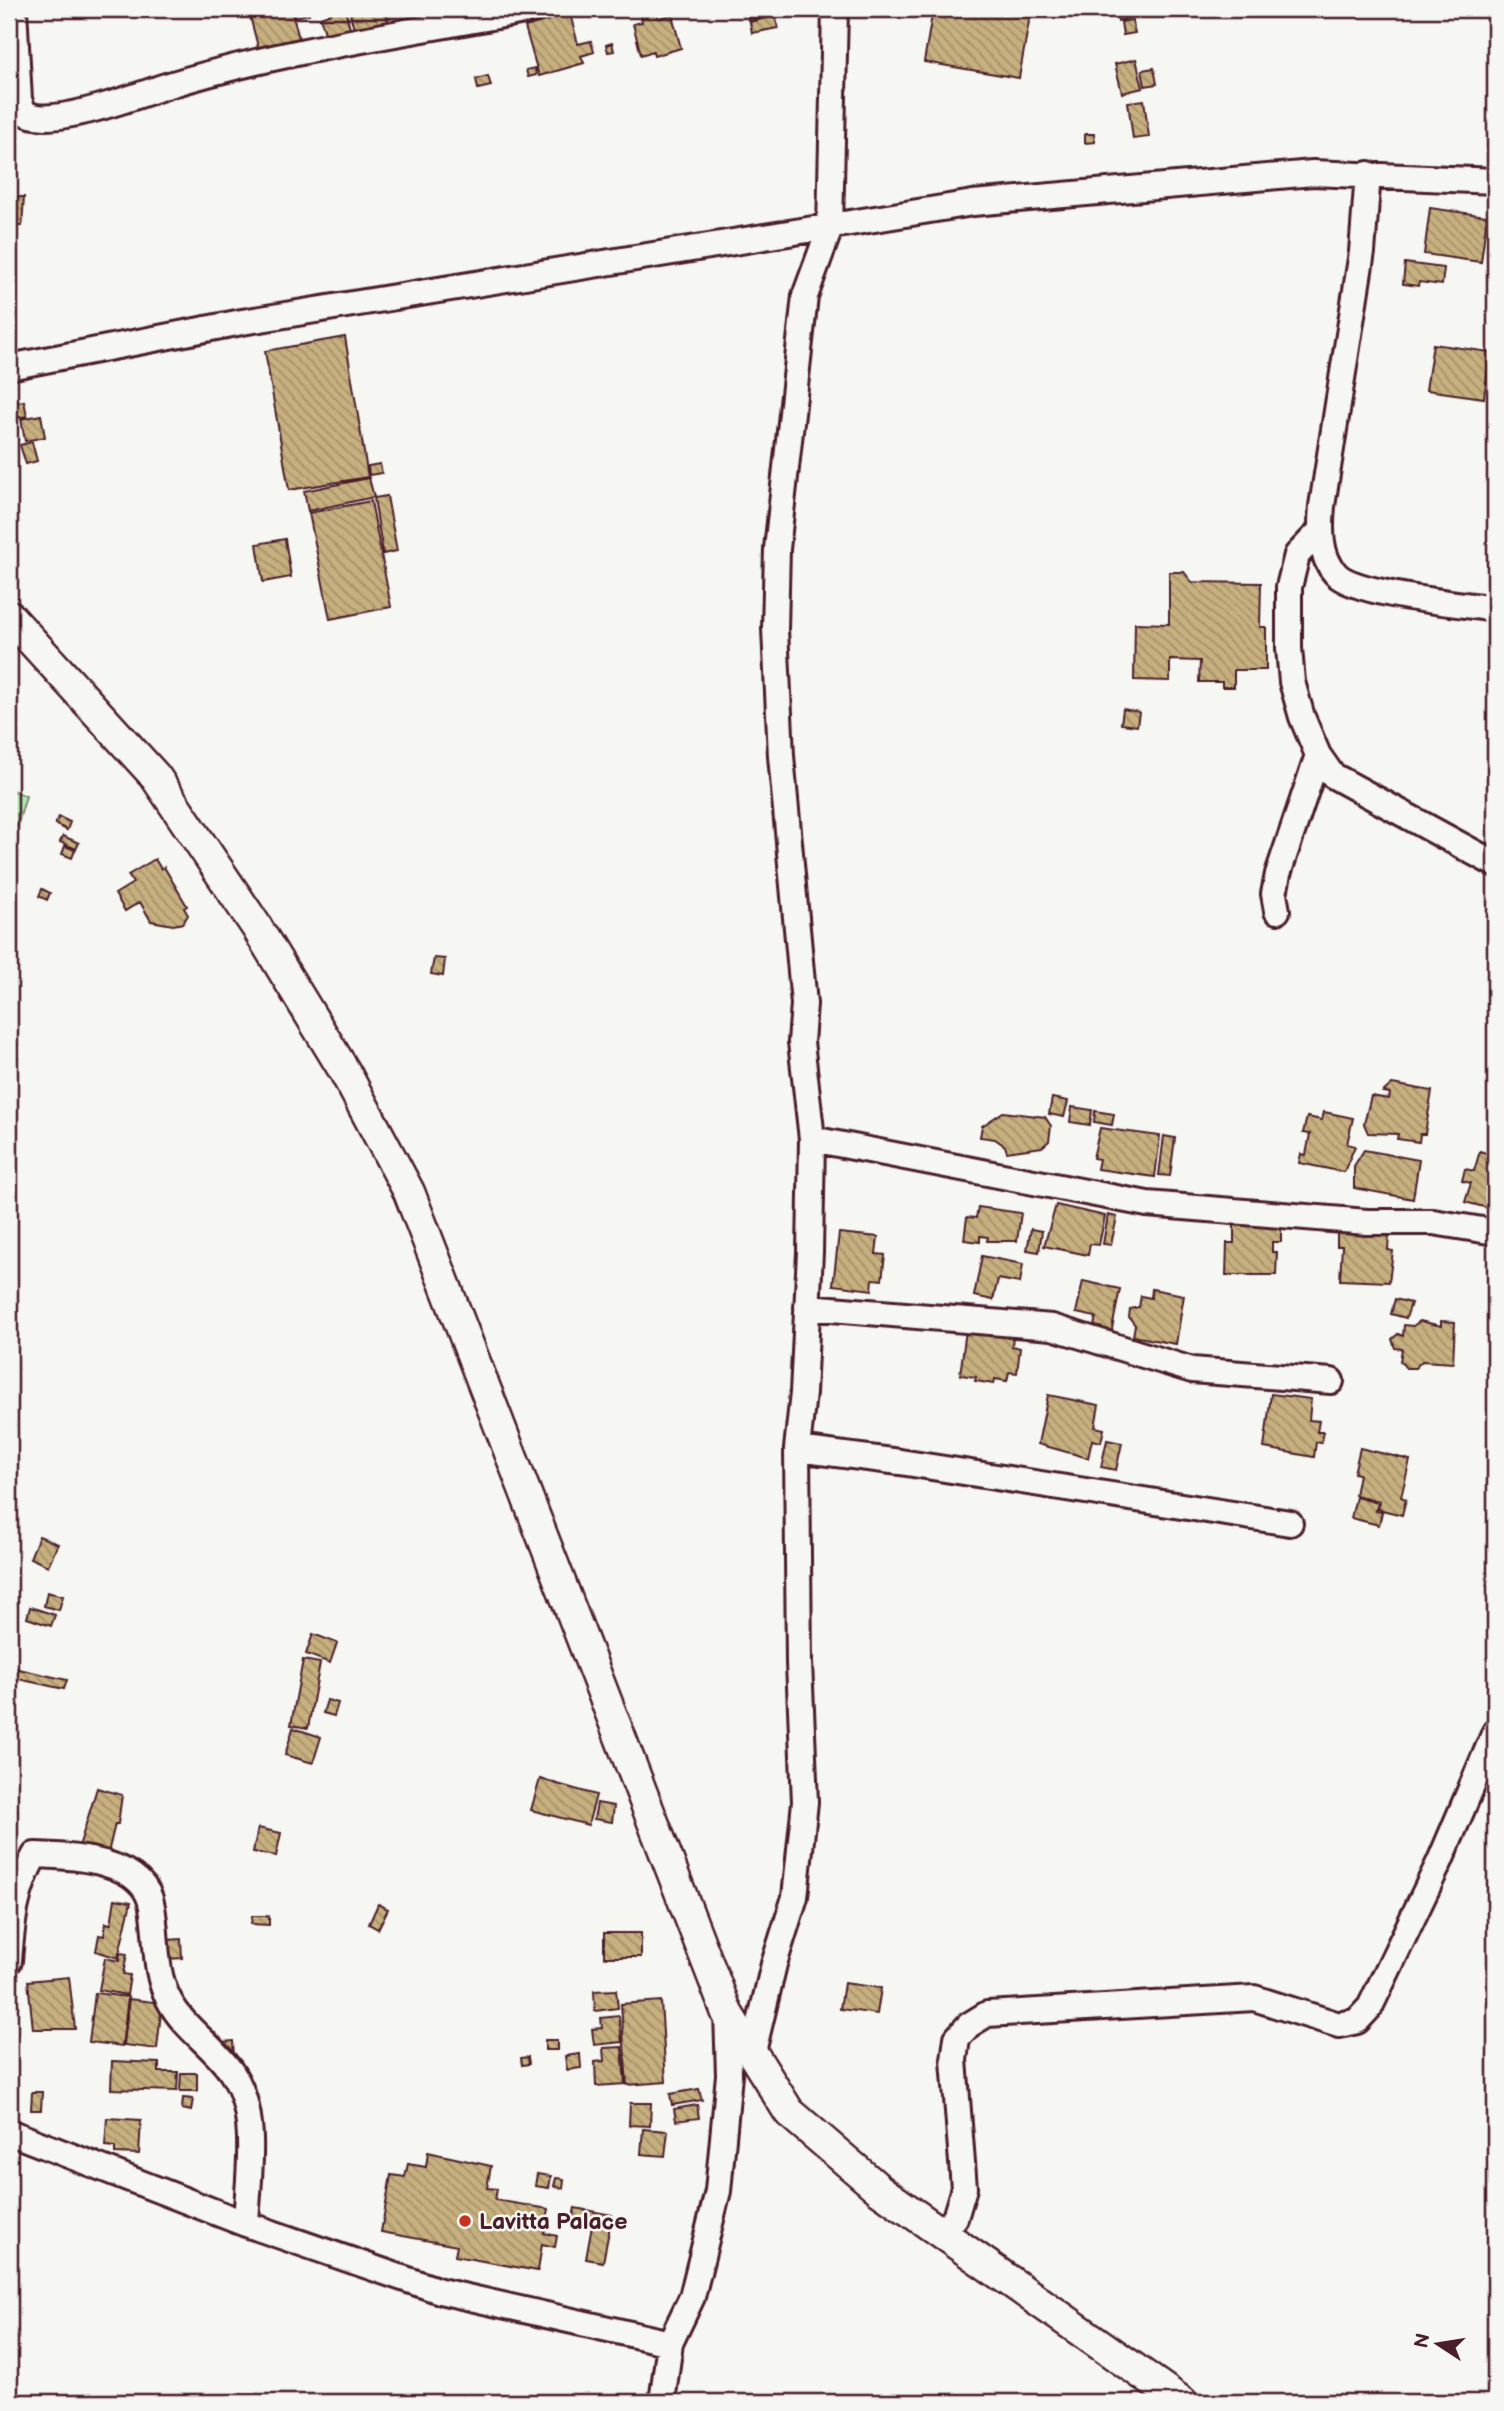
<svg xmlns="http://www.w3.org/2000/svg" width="1504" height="2411" font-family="'Balsamiq Sans',sans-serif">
  <defs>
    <pattern id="building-back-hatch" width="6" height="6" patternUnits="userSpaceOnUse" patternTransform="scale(1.75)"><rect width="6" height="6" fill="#c7b07f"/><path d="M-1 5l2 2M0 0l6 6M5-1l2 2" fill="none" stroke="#a48f68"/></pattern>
  </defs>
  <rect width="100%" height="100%" fill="#f6f6f2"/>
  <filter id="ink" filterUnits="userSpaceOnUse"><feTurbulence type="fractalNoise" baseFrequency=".0143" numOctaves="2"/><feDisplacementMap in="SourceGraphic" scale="14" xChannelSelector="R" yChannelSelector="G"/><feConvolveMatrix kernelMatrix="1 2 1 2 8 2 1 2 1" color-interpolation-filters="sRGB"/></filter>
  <g filter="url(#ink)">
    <path fill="#acecb3" stroke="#7b866f" stroke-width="2" d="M 9,789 L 26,796 L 9,854 Z"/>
    <path fill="url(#building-back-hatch)" stroke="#4a1f2b" stroke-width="2" d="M 248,9 L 291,9 L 300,42 L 260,54 Z
      M 293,9 L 308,9 L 309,14 L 295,17 Z
      M 331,9 L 345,9 L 352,36 L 328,43 L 320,17 L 332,13 Z
      M 367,9 L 385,9 L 390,27 L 356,36 L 350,14 Z
      M 655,9 L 658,18 L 672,15 L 681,48 L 654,56 L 653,51 L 641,55 L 633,24 L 642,22 L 640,12 Z
      M 746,9 L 773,9 L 775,14 L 749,20 Z
      M 933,9 L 1031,10 L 1019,78 L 924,62 Z
      M 1115,9 L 1130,9 L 1132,17 L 1118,21 Z
      M 1137,9 L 1145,9 L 1147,14 L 1140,17 Z
      M 570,14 L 578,44 L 591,41 L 594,52 L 581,56 L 584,63 L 539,76 L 525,27 Z
      M 775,16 L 778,28 L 752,33 L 750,22 Z
      M 1132,20 L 1135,33 L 1123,35 L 1121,22 Z
      M 612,43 L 614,51 L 608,52 L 606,45 Z
      M 1136,59 L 1143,88 L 1122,93 L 1115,64 Z
      M 535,68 L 536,75 L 528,77 L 526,70 Z
      M 1154,68 L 1157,84 L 1145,86 L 1142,70 Z
      M 488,76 L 491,86 L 478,89 L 476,79 Z
      M 1144,100 L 1149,137 L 1133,139 L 1128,102 Z
      M 1085,134 L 1094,134 L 1095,142 L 1085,143 Z
      M 13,197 L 24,197 L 22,226 L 12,226 Z
      M 1430,208 L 1487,216 L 1481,262 L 1424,254 Z
      M 1405,263 L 1444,268 L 1442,285 L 1419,282 L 1418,286 L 1403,284 Z
      M 345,337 L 368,477 L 289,490 L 265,351 Z
      M 1433,344 L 1490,352 L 1484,398 L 1426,390 Z
      M 24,401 L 27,416 L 15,418 L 12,403 Z
      M 41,415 L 45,437 L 25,441 L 21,419 Z
      M 32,442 L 37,461 L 26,464 L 20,445 Z
      M 380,464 L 382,473 L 369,475 L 368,466 Z
      M 369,478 L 374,497 L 308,511 L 304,491 Z
      M 387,496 L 397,551 L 383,554 L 374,498 Z
      M 371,501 L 391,607 L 330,619 L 309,513 Z
      M 285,539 L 291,577 L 263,582 L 257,544 Z
      M 1169,572 L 1184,572 L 1192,582 L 1261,583 L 1260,627 L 1266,627 L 1266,670 L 1234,670 L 1234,687 L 1222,687 L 1222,682 L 1199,682 L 1200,661 L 1170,660 L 1170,681 L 1134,680 L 1135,623 L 1169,624 Z
      M 1123,709 L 1139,712 L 1137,726 L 1121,724 Z
      M 59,817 L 70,822 L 67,830 L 55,824 Z
      M 63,836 L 79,843 L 76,849 L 60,842 Z
      M 65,846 L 75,850 L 72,858 L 62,854 Z
      M 155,859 L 161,869 L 164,867 L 187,906 L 184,908 L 188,915 L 183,923 L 173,925 L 151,921 L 140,902 L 125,911 L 115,894 L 133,883 L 128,875 Z
      M 42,889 L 50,893 L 47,900 L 39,896 Z
      M 9,940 L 17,941 L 15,953 L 9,952 Z
      M 434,958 L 445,959 L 443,976 L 431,974 Z
      M 1392,1084 L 1432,1091 L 1425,1134 L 1420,1134 L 1419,1142 L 1397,1139 L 1398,1134 L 1368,1133 L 1364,1124 L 1371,1096 L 1389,1099 L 1390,1093 L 1383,1092 Z
      M 1052,1098 L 1068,1101 L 1064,1117 L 1049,1114 Z
      M 1072,1107 L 1092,1110 L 1090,1125 L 1070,1122 Z
      M 1095,1111 L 1114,1114 L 1112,1125 L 1094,1122 Z
      M 1003,1112 L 1045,1117 L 1051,1126 L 1049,1141 L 1042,1147 L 1007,1152 L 1005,1146 L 995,1139 L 980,1137 L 982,1126 Z
      M 1324,1112 L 1353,1118 L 1347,1144 L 1355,1146 L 1344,1172 L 1299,1163 L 1301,1154 L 1306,1155 L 1310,1134 L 1303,1133 L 1307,1117 L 1322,1120 Z
      M 1100,1128 L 1160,1136 L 1155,1177 L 1097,1169 L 1099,1159 L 1093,1158 Z
      M 1164,1136 L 1175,1138 L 1170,1176 L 1159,1175 Z
      M 1495,1145 L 1495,1210 L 1465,1202 L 1471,1183 L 1462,1181 L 1465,1169 L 1474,1171 L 1480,1151 L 1492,1155 Z
      M 1364,1150 L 1419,1160 L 1413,1199 L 1354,1188 L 1354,1166 Z
      M 1056,1205 L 1105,1216 L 1099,1245 L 1090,1244 L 1088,1255 L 1044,1246 Z
      M 978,1207 L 1021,1213 L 1017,1241 L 987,1241 L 988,1237 L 980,1236 L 980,1242 L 964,1240 L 967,1217 L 976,1218 Z
      M 1108,1215 L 1117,1217 L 1111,1245 L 1103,1244 Z
      M 1234,1225 L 1281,1226 L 1281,1242 L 1272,1242 L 1272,1252 L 1277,1252 L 1276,1275 L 1226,1275 L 1227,1243 L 1234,1243 Z
      M 1031,1229 L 1042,1231 L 1039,1252 L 1027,1250 Z
      M 1337,1231 L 1389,1233 L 1388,1250 L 1393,1251 L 1389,1282 L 1340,1280 L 1342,1246 L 1337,1246 Z
      M 839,1233 L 878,1237 L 876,1254 L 885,1255 L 882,1280 L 873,1279 L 872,1290 L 833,1285 Z
      M 982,1256 L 1023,1264 L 1020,1283 L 998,1279 L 993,1300 L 974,1296 Z
      M 1083,1281 L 1120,1289 L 1111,1334 L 1093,1330 L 1096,1317 L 1076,1313 Z
      M 1152,1289 L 1184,1295 L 1176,1344 L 1133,1336 L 1135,1325 L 1129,1317 L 1130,1309 L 1139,1307 L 1141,1296 L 1151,1298 Z
      M 1395,1299 L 1411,1303 L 1406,1318 L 1391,1314 Z
      M 1420,1321 L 1441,1326 L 1441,1321 L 1455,1322 L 1453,1363 L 1422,1361 L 1415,1368 L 1406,1368 L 1400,1361 L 1402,1349 L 1395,1348 L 1392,1339 L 1398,1334 L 1403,1336 L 1404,1325 L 1413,1326 Z
      M 966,1330 L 1013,1336 L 1012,1346 L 1020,1348 L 1017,1373 L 1009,1372 L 1007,1381 L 995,1379 L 994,1384 L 975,1381 L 976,1377 L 960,1375 Z
      M 1271,1394 L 1311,1399 L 1309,1420 L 1319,1421 L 1317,1432 L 1323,1432 L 1321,1443 L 1316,1442 L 1314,1457 L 1264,1448 Z
      M 1048,1395 L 1099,1405 L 1095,1427 L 1104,1429 L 1101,1442 L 1092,1440 L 1088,1458 L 1038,1444 Z
      M 1107,1440 L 1122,1443 L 1116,1470 L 1101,1467 Z
      M 1360,1448 L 1410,1460 L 1401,1497 L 1406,1499 L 1402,1515 L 1378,1509 L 1380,1501 L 1355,1495 L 1359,1474 L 1354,1473 Z
      M 1356,1497 L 1378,1503 L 1376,1511 L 1382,1512 L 1379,1525 L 1351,1518 Z
      M 39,1536 L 58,1544 L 48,1566 L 30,1558 Z
      M 47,1592 L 63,1596 L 59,1610 L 44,1606 Z
      M 30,1607 L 55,1615 L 51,1626 L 27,1618 Z
      M 313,1634 L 337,1643 L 330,1663 L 306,1654 Z
      M 303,1660 L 320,1663 L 308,1728 L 291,1725 Z
      M 10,1667 L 67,1680 L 64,1689 L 9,1677 Z
      M 327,1700 L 338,1703 L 334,1716 L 323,1713 Z
      M 293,1728 L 321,1737 L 313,1763 L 285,1755 Z
      M 540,1779 L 596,1795 L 588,1825 L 531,1810 Z
      M 97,1788 L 122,1795 L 118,1824 L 115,1824 L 107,1857 L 78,1850 Z
      M 597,1803 L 614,1806 L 612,1822 L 594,1819 Z
      M 9,1808 L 17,1810 L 15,1818 L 9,1817 Z
      M 258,1828 L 281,1833 L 276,1856 L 253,1852 Z
      M 115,1899 L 131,1902 L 118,1958 L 96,1951 L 99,1935 L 104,1936 L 106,1923 L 111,1924 Z
      M 378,1904 L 388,1909 L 378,1929 L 369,1924 Z
      M 252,1916 L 269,1916 L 269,1925 L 251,1924 Z
      M 604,1933 L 641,1933 L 641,1957 L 604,1957 Z
      M 181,1939 L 182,1958 L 168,1959 L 168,1940 Z
      M 120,1953 L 127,1954 L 123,1974 L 130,1975 L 127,1995 L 99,1990 L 105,1958 L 119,1961 Z
      M 69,1977 L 75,2029 L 33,2029 L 28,1981 Z
      M 844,1983 L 881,1988 L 877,2014 L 840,2009 Z
      M 616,1990 L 618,2008 L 595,2011 L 594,1991 Z
      M 95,1993 L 128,1997 L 122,2046 L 89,2042 Z
      M 129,1999 L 162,2003 L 157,2049 L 124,2045 Z
      M 661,2001 L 666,2082 L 627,2085 L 621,2004 Z
      M 619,2016 L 622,2042 L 594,2045 L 592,2029 L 602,2028 L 601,2018 Z
      M 545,2040 L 557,2040 L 557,2050 L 545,2050 Z
      M 233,2041 L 234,2057 L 221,2042 Z
      M 622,2047 L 625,2084 L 596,2086 L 595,2062 L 604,2061 L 603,2048 Z
      M 580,2054 L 581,2068 L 567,2070 L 565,2056 Z
      M 528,2057 L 529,2064 L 522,2065 L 521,2058 Z
      M 112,2061 L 159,2063 L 159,2072 L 178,2072 L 177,2091 L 111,2089 Z
      M 181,2073 L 197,2073 L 197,2091 L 180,2091 Z
      M 699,2089 L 702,2100 L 672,2105 L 670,2094 Z
      M 32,2092 L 42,2092 L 41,2110 L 31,2110 Z
      M 183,2098 L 193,2099 L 191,2111 L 182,2109 Z
      M 630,2103 L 651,2103 L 650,2126 L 629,2125 Z
      M 697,2105 L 699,2118 L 676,2121 L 674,2109 Z
      M 107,2118 L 141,2120 L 139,2154 L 115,2153 L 115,2147 L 105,2146 Z
      M 643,2129 L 668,2131 L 665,2156 L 641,2154 Z
      M 428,2152 L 491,2166 L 487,2188 L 497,2189 L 495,2200 L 549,2209 L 544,2233 L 557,2236 L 555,2247 L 542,2244 L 538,2271 L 455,2256 L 457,2246 L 381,2232 L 391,2175 L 405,2177 L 408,2164 L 426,2167 Z
      M 537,2174 L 551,2176 L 549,2188 L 535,2186 Z
      M 556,2178 L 564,2179 L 563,2188 L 554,2186 Z
      M 575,2208 L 612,2215 L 603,2262 L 586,2259 L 592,2226 L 572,2222 Z"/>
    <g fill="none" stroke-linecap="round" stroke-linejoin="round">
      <g stroke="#4a1f2b" stroke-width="30">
        <path id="minor" d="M 14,9 L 19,100 L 24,112 C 48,130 138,95 166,86 C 286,49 413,32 535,9
          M 1368,174 L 1362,252 L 1322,506 C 1320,528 1319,556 1336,574 C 1356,595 1463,604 1495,609
          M 9,367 L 242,322 L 973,203 L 1313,173 L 1495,181
          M 1320,531 L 1297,555 L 1289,587 L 1289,648 L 1292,682 L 1302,717 L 1318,755 L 1332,775 L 1495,864
          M 1277,911 L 1274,894 L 1278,874 L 1318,755
          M 812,1139 L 1147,1204 L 1367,1222 L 1433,1222 L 1495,1232
          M 807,1307 L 1052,1327 L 1192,1370 L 1331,1381
          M 797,1449 L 900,1462 L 1290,1523
          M 9,1961 C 12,1922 15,1890 35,1855 C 72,1856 145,1859 152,1907 C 158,1940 153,1969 169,2000 C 184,2029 214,2046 232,2073 C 260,2115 248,2176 246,2224
          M 752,2056 L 774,1964 L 795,1897 L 805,1802 L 799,1663 L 797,1449 L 803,1393 L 810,1252 L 812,1139 L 801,1042 L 804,1004 L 781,756 L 775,629 L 777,549 L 805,296 L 830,228 L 835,9
          M 9,2132 L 246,2224 L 440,2291 L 670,2343
          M 940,2233 L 955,2218 L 964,2188 L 954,2060 L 957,2038 L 969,2025 L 987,2014 L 1254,1998 L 1339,2025 L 1357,2021 L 1370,2007 L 1440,1861 L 1495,1732
          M 662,2402 L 670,2343 L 692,2297 L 718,2191 L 729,2075 L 727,2013"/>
      </g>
      <g stroke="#4a1f2b" stroke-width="35">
        <path id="tertiary" d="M 9,616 L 155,776 L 256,926 L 345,1072 L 409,1192 L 727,2013 L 789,2112 L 880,2190 L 1182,2402"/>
      </g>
      <use href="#minor" stroke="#f6f6f2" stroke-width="24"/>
      <use href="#tertiary" stroke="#f6f6f2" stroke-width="30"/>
    </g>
  </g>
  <circle fill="#c8321e" stroke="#f6f6f2" stroke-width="2.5" cx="465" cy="2221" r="7"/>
  <g text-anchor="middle" stroke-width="5" stroke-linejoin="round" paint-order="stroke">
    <g font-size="23" font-weight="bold" fill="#4a1f2b" stroke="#f6f6f2" text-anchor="start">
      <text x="479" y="2229">Lavitta Palace</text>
    </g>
  </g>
  <rect width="1504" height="2411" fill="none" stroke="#f6f6f2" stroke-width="35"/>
  <rect x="18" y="18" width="1469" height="2376" fill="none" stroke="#4a1f2b" stroke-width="2.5" filter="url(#ink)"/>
  <g transform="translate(1438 2344) rotate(282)" stroke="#f6f6f2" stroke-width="5" paint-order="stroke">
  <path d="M0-5L12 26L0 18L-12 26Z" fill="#4a1f2b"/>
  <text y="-10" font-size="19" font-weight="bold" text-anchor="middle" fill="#4a1f2b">N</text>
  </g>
</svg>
